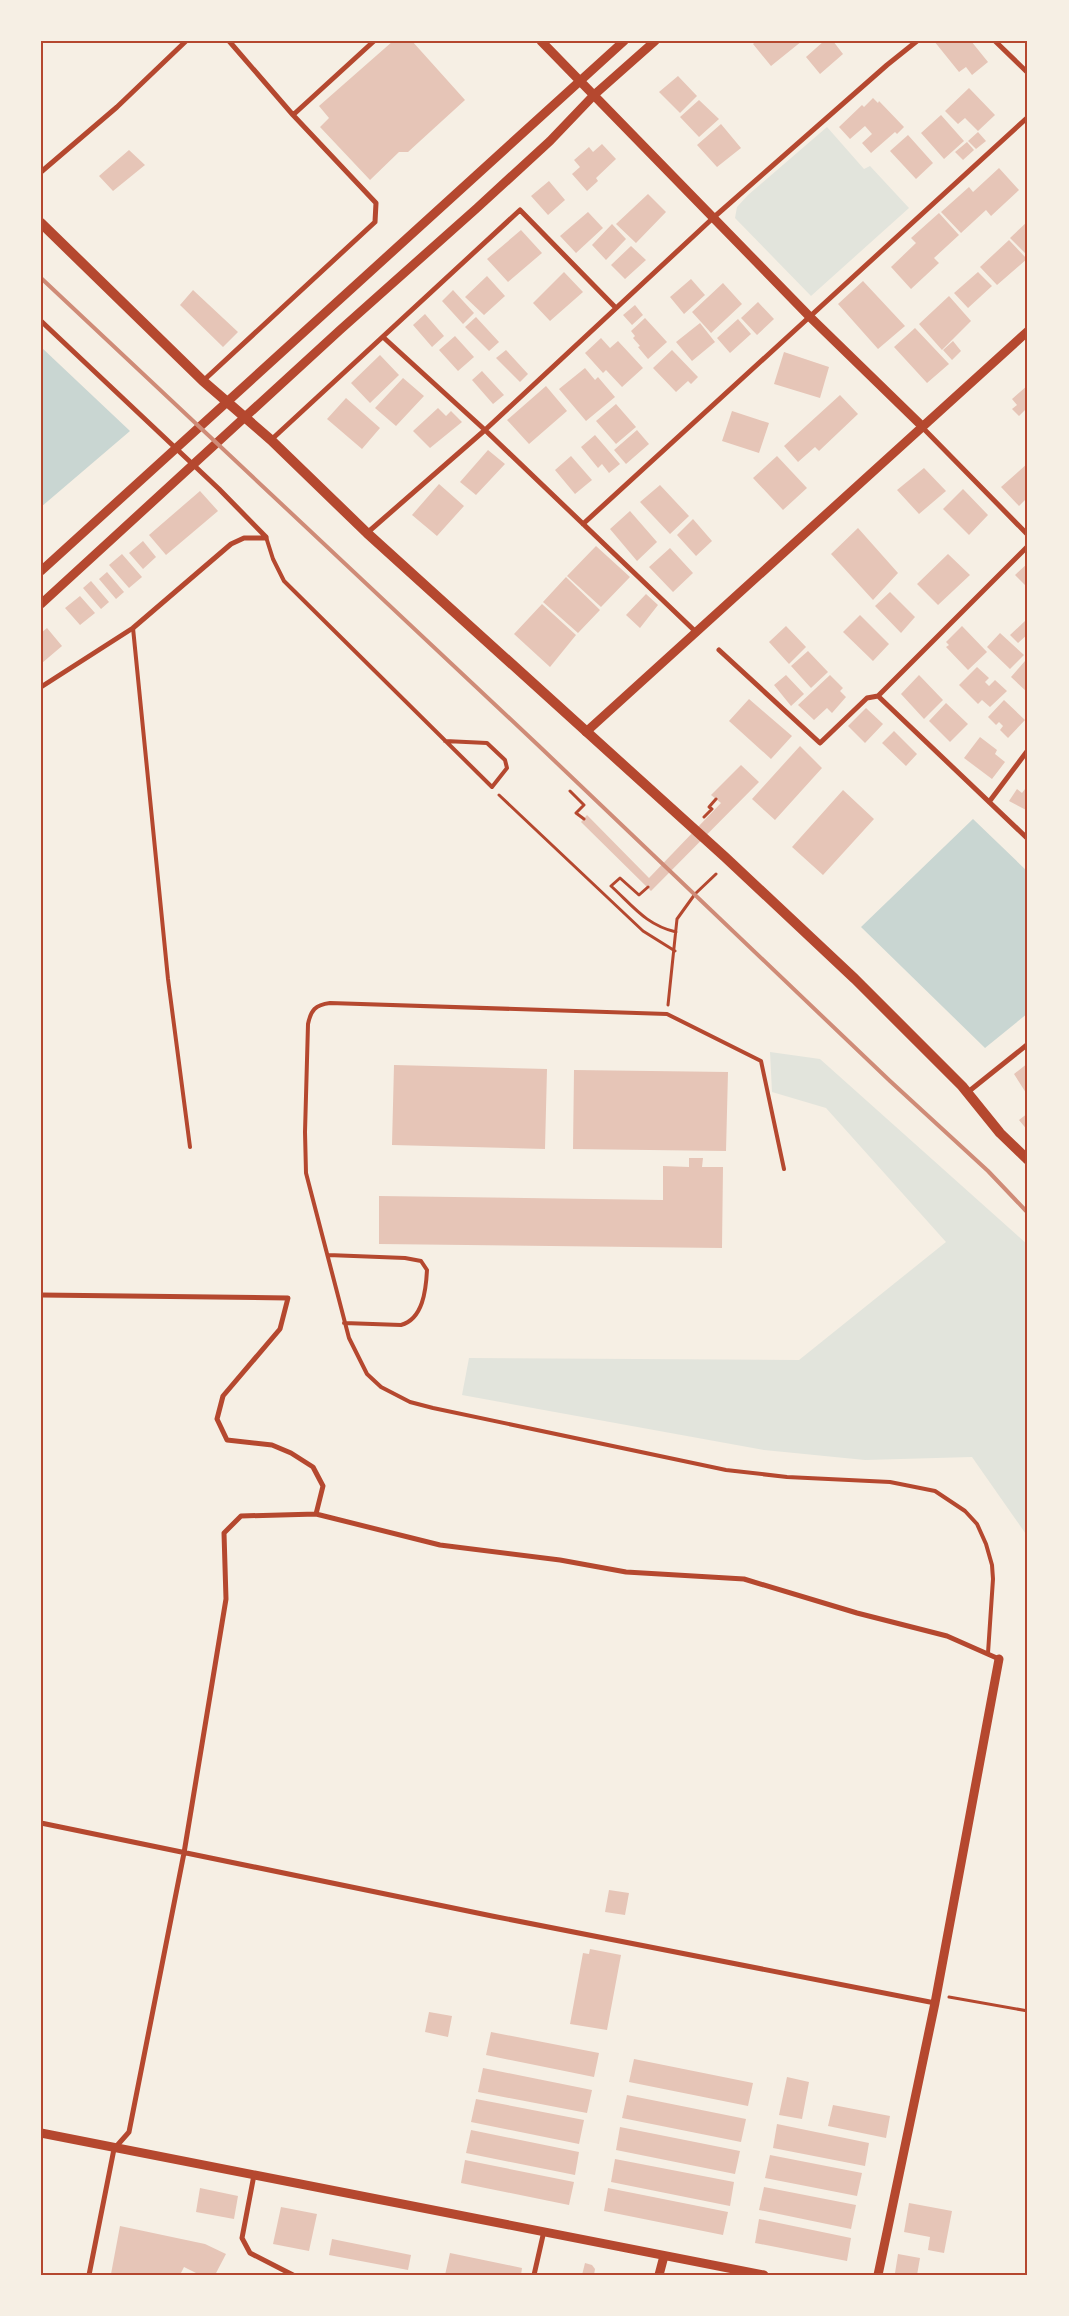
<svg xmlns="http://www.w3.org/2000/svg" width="1069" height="2316" font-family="'Fira Sans',sans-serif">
  <rect width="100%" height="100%" fill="#f6efe4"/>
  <path fill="#e2e4dc" d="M 827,127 L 864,169 L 870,166 L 909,208 L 811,296 L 735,218 L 737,207 L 748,195 Z
    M 770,1052 L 820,1059 L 1028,1245 L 1028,1537 L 972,1457 L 865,1460 L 764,1450 L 462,1395 L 469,1358 L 799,1360 L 946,1242 L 826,1108 L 772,1092 Z"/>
  <path fill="#c9d6d2" d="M 41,347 L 130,431 L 41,507 Z
    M 973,819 L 1028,872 L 1028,1013 L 985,1048 L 861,927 Z"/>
  <path fill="#e6c5b7" d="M 393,41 L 412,41 L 465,100 L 408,152 L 399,152 L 370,180 L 320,127 L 329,118 L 319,106 Z
    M 756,41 L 802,41 L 771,66 L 753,44 Z
    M 824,41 L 833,41 L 843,54 L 820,74 L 806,57 Z
    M 934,41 L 971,41 L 988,62 L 972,75 L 966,67 L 959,72 Z
    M 678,76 L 697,96 L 680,113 L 659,92 Z
    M 969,88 L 995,115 L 978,131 L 965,118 L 958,124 L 945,111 Z
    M 873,98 L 878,103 L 879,101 L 904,127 L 897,134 L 895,132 L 871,153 L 862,143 L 872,134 L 865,126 L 850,139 L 839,127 L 862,105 L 864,107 Z
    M 699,100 L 719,119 L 699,137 L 680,117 Z
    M 941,115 L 964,141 L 944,159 L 921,133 Z
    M 721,124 L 741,148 L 717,167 L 697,145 Z
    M 978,132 L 986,141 L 976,149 L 968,141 Z
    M 908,135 L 933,163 L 916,179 L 890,151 Z
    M 967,142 L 974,150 L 963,160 L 955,152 Z
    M 602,144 L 616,159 L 596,178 L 598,181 L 587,191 L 572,174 L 580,167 L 574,160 L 589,147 L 593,152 Z
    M 129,150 L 145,165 L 113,191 L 99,176 Z
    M 999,168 L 1019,190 L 991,216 L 986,210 L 961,233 L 941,212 L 969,187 L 973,192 Z
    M 549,181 L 565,200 L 548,215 L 531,196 Z
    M 648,194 L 666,212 L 636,243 L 616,224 Z
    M 588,212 L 603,228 L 576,253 L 560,236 Z
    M 939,213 L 959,235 L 934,258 L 939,263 L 911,289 L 891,267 L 916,243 L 911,238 Z
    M 1028,221 L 1028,256 L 1010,238 Z
    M 612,224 L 626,239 L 606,260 L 592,245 Z
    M 521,230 L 542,253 L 508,282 L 487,259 Z
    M 1009,240 L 1027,259 L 997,285 L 980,267 Z
    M 631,246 L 646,260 L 625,279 L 611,265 Z
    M 564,272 L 583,292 L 550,321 L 533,303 Z
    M 978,272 L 992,286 L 968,308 L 954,293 Z
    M 487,276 L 505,296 L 484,315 L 465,297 Z
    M 691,279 L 705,295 L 684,314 L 670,297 Z
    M 863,281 L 905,326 L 878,349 L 838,304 Z
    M 723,283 L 742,304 L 711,333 L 692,312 Z
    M 193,290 L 238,332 L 223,347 L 180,305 Z
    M 453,290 L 474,313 L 463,324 L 442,301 Z
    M 949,296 L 971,321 L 942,350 L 919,324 Z
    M 758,302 L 774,319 L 757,335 L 741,318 Z
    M 635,305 L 643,315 L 632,325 L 623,315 Z
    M 425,314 L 444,336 L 432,347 L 413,325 Z
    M 476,317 L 499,342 L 489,351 L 465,327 Z
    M 645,318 L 667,342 L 648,359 L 638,347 L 640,346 L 633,338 L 635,336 L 631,331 Z
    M 738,319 L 751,334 L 730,353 L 717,338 Z
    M 700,323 L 715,342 L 692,361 L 676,342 Z
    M 915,328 L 949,364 L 927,383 L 894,347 Z
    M 455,336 L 474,357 L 458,371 L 439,350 Z
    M 601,338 L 610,348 L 618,341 L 643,368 L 622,387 L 606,370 L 603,373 L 585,353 Z
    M 953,341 L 961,351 L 952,360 L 943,350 Z
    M 506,350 L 528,374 L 520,382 L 496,358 Z
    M 672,350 L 698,377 L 691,384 L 688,381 L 676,392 L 653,368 Z
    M 784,352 L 829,367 L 820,398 L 774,384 Z
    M 380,355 L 399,375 L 370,403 L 351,383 Z
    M 585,368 L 595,380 L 598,377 L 615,397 L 586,421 L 559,389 Z
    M 482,371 L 504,395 L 493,404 L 472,380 Z
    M 403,378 L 424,396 L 396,426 L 375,408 Z
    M 1028,385 L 1028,411 L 1026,409 L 1019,416 L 1012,409 L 1017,405 L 1012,399 Z
    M 546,386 L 567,411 L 529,444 L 507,420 Z
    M 840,395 L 858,414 L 819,451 L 815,447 L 798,462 L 784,446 Z
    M 346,398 L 380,428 L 362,449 L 327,419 Z
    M 616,404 L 636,427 L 616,444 L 596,421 Z
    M 438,408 L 446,416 L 451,411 L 462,422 L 430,448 L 413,431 Z
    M 732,411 L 769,423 L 759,453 L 722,441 Z
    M 637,430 L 649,444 L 626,464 L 614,450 Z
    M 595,435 L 620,464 L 609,473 L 602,464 L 598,468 L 581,447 Z
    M 488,450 L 505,464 L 476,495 L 460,482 Z
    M 571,456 L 592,480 L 575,494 L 555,470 Z
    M 777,456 L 807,488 L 783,510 L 753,478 Z
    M 1028,463 L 1028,497 L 1019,506 L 1001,487 Z
    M 924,468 L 946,491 L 919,514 L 897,490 Z
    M 439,484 L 464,506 L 437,536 L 412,515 Z
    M 660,485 L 689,516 L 670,534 L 640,502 Z
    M 963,489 L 988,515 L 969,535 L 943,509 Z
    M 200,491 L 218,511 L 166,555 L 149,535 Z
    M 630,511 L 657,542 L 637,561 L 610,529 Z
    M 693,519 L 712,541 L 696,556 L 677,535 Z
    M 858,528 L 898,573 L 873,600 L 831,554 Z
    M 143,541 L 156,557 L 143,569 L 129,553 Z
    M 596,546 L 630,577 L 601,607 L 567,576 Z
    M 670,548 L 693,573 L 673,592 L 649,567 Z
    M 122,554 L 142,577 L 129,588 L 109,565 Z
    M 948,554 L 970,575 L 938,605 L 917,584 Z
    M 1028,563 L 1028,585 L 1025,585 L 1015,575 Z
    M 107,572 L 124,592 L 116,599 L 99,579 Z
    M 566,577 L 600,610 L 578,633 L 543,602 Z
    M 91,581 L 109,602 L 101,609 L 83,588 Z
    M 890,592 L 915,617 L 901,633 L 875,606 Z
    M 646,594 L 658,605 L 640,628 L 626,615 Z
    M 80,596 L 95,613 L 80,625 L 65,608 Z
    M 542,604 L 576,635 L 550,667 L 514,634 Z
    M 860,615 L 889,644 L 873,661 L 843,632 Z
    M 1025,621 L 1028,624 L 1028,634 L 1018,643 L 1010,635 Z
    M 786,626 L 806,647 L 789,664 L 769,642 Z
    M 962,626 L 987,652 L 968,670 L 946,647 L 949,645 L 946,642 Z
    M 47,628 L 62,646 L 42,663 L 41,633 Z
    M 1000,633 L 1024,655 L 1010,669 L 987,647 Z
    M 808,651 L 828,672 L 811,688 L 791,666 Z
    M 1025,661 L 1028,664 L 1028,693 L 1011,677 Z
    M 977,667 L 989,678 L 985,682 L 989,686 L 995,680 L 1007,691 L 990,707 L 982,700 L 978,704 L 959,685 Z
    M 786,675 L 804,694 L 791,706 L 774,685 Z
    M 830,675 L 843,688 L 840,691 L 846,697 L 832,713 L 827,708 L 814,720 L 798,705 Z
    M 919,675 L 943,700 L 924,719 L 901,694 Z
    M 749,699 L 792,736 L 771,759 L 729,721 Z
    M 1004,700 L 1025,720 L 1008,738 L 1000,730 L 1003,726 L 999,722 L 996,725 L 988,717 Z
    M 946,703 L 968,724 L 950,742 L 929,721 Z
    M 866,708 L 883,724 L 865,743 L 848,726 Z
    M 894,731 L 917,754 L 906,766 L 882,743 Z
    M 980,737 L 997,750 L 995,754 L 1005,762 L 992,779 L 964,758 Z
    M 800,746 L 822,768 L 775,820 L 752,799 Z
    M 741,765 L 759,782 L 651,891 L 581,822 L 587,815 L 649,878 L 721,803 L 711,795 Z
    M 1028,785 L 1028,811 L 1009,801 L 1017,789 L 1022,793 Z
    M 843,790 L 874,819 L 823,875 L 792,847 Z
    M 1028,1063 L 1028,1096 L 1014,1074 Z
    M 394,1065 L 547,1069 L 545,1149 L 392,1145 Z
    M 574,1070 L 728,1072 L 726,1151 L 573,1149 Z
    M 1028,1113 L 1028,1131 L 1019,1120 Z
    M 689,1158 L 703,1158 L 702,1167 L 723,1167 L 722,1248 L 379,1244 L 379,1196 L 663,1200 L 663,1166 L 689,1167 Z
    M 609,1890 L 629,1893 L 625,1915 L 605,1912 Z
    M 590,1949 L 621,1955 L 607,2030 L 570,2024 L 583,1953 L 589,1954 Z
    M 429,2012 L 452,2016 L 448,2037 L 425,2032 Z
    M 491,2032 L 599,2053 L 594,2077 L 486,2055 Z
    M 634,2059 L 753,2083 L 748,2106 L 629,2082 Z
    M 483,2068 L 592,2090 L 587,2113 L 478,2092 Z
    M 787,2077 L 809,2082 L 802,2119 L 779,2115 Z
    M 627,2095 L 746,2119 L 741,2142 L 622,2118 Z
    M 476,2099 L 584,2120 L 579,2144 L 471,2122 Z
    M 833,2105 L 890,2116 L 886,2138 L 828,2126 Z
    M 777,2124 L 869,2143 L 865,2166 L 773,2148 Z
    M 620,2127 L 740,2151 L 735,2174 L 616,2150 Z
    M 471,2130 L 579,2152 L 575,2175 L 466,2153 Z
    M 770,2155 L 862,2173 L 857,2196 L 765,2178 Z
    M 615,2159 L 734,2182 L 730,2206 L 611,2182 Z
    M 465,2160 L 574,2182 L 569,2205 L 461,2183 Z
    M 764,2187 L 856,2205 L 851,2229 L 759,2210 Z
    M 200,2188 L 238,2196 L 234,2219 L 196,2212 Z
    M 608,2188 L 728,2212 L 723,2235 L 604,2211 Z
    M 909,2203 L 952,2211 L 944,2253 L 928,2250 L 930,2237 L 904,2232 Z
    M 281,2207 L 317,2214 L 309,2251 L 273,2244 Z
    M 759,2219 L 851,2238 L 847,2261 L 755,2243 Z
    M 120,2226 L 205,2244 L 226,2254 L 215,2275 L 200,2275 L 184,2267 L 180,2275 L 111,2274 Z
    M 332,2239 L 411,2255 L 408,2270 L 329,2255 Z
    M 450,2253 L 522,2268 L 521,2275 L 445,2275 Z
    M 898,2254 L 920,2258 L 917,2275 L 895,2273 Z
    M 585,2263 L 592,2265 L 595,2269 L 594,2275 L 582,2275 Z"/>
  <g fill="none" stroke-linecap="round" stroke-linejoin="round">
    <path stroke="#b5482f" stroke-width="3" d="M 570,791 L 584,805 L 576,813 L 584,819
      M 499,795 L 643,931 L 675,951
      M 704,817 L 712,809 L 709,807 L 716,799
      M 648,887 L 639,895 L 620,878 L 611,886 C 633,906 646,925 676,932
      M 668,1005 L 677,919 L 695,894 L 716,874
      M 949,1997 L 1028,2011"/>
    <path stroke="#b5482f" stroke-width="4" d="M 266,537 L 273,559 L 284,581 L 492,787 L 507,768 L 505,760 L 487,743 L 445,741
      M 133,628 L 168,979 L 190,1147
      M 784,1169 L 761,1061 L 667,1014 L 330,1003 C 315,1005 311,1010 308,1024 L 305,1132 L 306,1173 L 349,1338 L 367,1374 L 381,1387 L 410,1402 L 433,1408 L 726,1470 L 787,1477 L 890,1482 L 935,1491 L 965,1511 L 977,1524 L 986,1544 L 992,1565 L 993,1579 L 988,1653
      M 328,1255 L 405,1258 L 421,1261 L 427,1270 C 426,1290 423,1319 401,1325 L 344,1323"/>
    <path stroke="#b5482f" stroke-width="5" d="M 995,41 L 1028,73
      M 293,115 L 374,41
      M 41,172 L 117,107 L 186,41
      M 41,321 L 219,489 L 266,537
      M 383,337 L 485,430 L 697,633
      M 203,381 L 375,222 L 376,203 L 293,115 L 229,41
      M 922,427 L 1028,535
      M 271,440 L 520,210 L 615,307
      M 583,524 L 1028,117
      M 367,533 L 485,430 L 713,218 L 887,65 L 917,41
      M 719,650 L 820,743 L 867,698 L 878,696 L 1028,546
      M 41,687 L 133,628 L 231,544 L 244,538 L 266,538
      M 878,696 L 1028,839
      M 989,802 L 1028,750
      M 968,1092 L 1028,1044
      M 41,1295 L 288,1298 L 280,1329 L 223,1396 L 217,1419 L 227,1440 L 272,1445 L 291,1453 L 313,1467 L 323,1486 L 316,1514
      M 41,1823 L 492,1916 L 935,2003
      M 254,2175 L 242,2238 L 250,2253 L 293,2275
      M 89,2275 L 114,2149 L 129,2132 L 184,1853 L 226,1599 L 224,1533 L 241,1516 L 316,1514 L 440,1545 L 560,1560 L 626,1572 L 744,1579 L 857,1613 L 947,1636 L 999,1659
      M 534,2275 L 544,2231"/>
    <path stroke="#b5482f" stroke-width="9" d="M 541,41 L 810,317 L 922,426
      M 41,571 L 624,41
      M 41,604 L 340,330 L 477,208 L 550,141 L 594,95 L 655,41
      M 586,732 L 1028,331
      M 41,2133 L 764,2275
      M 659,2275 L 664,2256
      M 878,2275 L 935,2003 L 999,1659"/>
    <path stroke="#b5482f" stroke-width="10" d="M 41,223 L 203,381 L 271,440 L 367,533 L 725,857 L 855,979 L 962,1086 L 1000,1133 L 1028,1160"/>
    <path stroke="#cf8b77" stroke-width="4" d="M 41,278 L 539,746 L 890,1081 L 988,1171 L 1028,1213"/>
  </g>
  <rect width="1069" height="2316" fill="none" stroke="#f6efe4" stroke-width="85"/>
  <rect x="42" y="42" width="984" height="2232" fill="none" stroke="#b5482f" stroke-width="2"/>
</svg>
